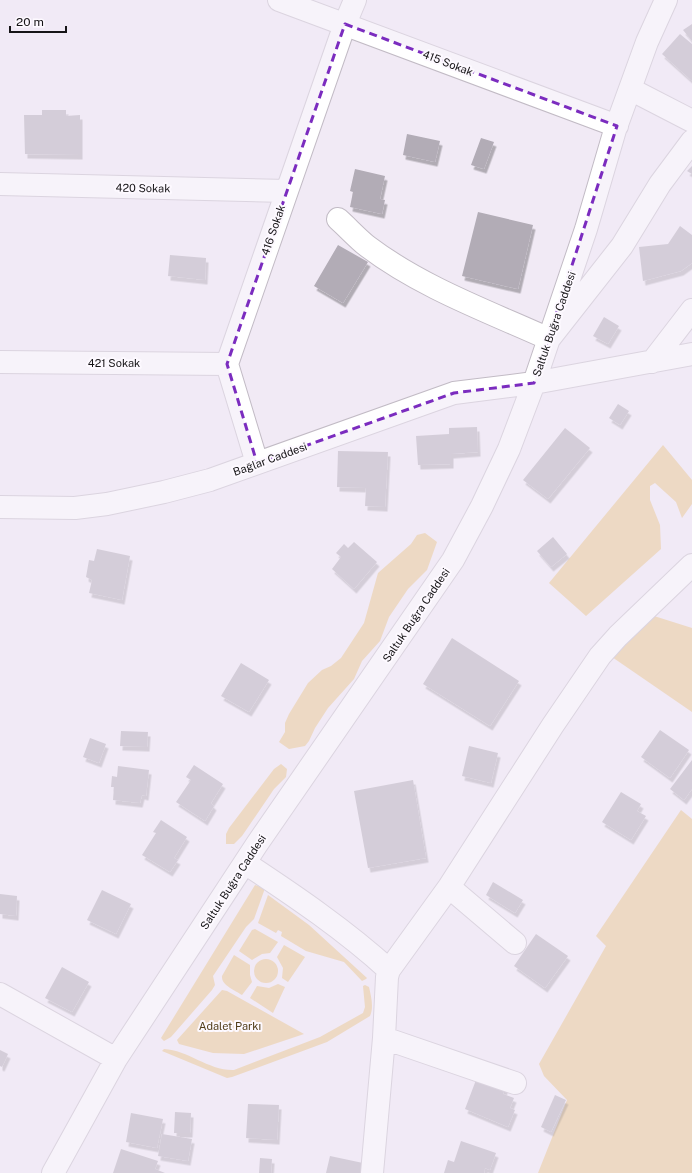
<svg xmlns="http://www.w3.org/2000/svg" width="692" height="1173" font-family="'Public Sans',sans-serif">
  <defs>
    <filter id="shadow"><feDropShadow dx="2.5" dy="4.5" stdDeviation="0" flood-color="#0004"/></filter>
  </defs>
  <rect width="100%" height="100%" fill="#f1eaf5"/>
  <path fill="#e9c587" d="M 663,445 L 692,480 L 692,504 L 682,518 L 676,502 L 655,483 L 650,486 L 650,500 L 660,525 L 661,549 L 586,616 L 549,583 Z
    M 425,533 L 437,542 L 427,570 L 408,589 L 389,617 L 380,641 L 362,661 L 354,679 L 328,708 L 315,728 L 309,741 L 305,746 L 289,749 L 279,742 L 285,732 L 285,723 L 289,714 L 308,683 L 322,670 L 331,666 L 341,658 L 364,623 L 378,573 L 411,544 L 417,535 Z
    M 654,616 L 692,628 L 692,712 L 612,657 Z
    M 281,764 L 287,769 L 286,777 L 274,789 L 242,836 L 234,844 L 226,844 L 226,834 L 229,828 L 274,769 Z
    M 681,810 L 692,819 L 692,1173 L 538,1173 L 567,1100 L 544,1076 L 539,1064 L 606,946 L 596,936 Z
    M 255,885 L 264,888 L 264,891 L 254,919 L 246,927 L 213,976 L 215,985 L 212,990 L 171,1037 L 164,1041 L 161,1038 Z
    M 268,895 L 309,925 L 367,978 L 366,979 L 362,981 L 344,962 L 306,951 L 281,936 L 282,932 L 278,930 L 276,933 L 258,923 Z
    M 255,929 L 278,942 L 270,953 L 262,954 L 252,960 L 239,951 L 252,930 Z
    M 284,945 L 305,957 L 288,982 L 282,978 L 283,968 L 277,957 Z
    M 234,955 L 250,965 L 250,975 L 252,982 L 242,995 C 235,990 221,985 222,976 Z
    M254 971a12 12 0 1 1 24 0a12 12 0 1 1-24 0Z
    M 278,984 L 285,987 L 273,1013 L 250,998 L 257,986 L 269,988 Z
    M 365,985 L 369,987 C 371,996 374,1007 370,1016 L 327,1042 L 232,1077 L 227,1078 L 162,1051 L 164,1049 C 188,1050 209,1071 234,1070 L 320,1037 L 363,1013 L 365,1007 L 363,986 Z
    M 222,990 L 227,991 L 304,1034 L 244,1054 L 213,1053 L 179,1044 L 177,1040 Z"/>
  <path fill="#b2acb6" filter="url(#shadow)" d="M 692,24 L 692,41 L 683,30 Z
    M 680,34 L 692,44 L 692,81 L 662,54 Z
    M 42,110 L 66,110 L 66,116 L 80,115 L 80,155 L 25,154 L 24,115 L 42,115 Z
    M 407,134 L 440,141 L 435,162 L 403,155 Z
    M 481,138 L 494,142 L 484,169 L 471,165 Z
    M 692,166 L 692,174 L 687,171 Z
    M 355,169 L 385,176 L 380,199 L 385,200 L 382,214 L 350,207 L 353,192 L 350,191 Z
    M 478,212 L 533,225 L 518,289 L 462,276 Z
    M 680,226 L 692,235 L 692,263 L 681,271 L 643,281 L 639,247 L 668,244 Z
    M 338,245 L 368,262 L 343,303 L 314,286 Z
    M 170,255 L 206,258 L 205,280 L 168,276 Z
    M 604,317 L 619,326 L 608,344 L 593,336 Z
    M 618,404 L 629,411 L 620,425 L 609,418 Z
    M 477,427 L 478,452 L 451,454 L 451,464 L 418,465 L 416,436 L 449,434 L 449,428 Z
    M 565,428 L 590,448 L 548,499 L 523,480 Z
    M 338,451 L 388,452 L 385,507 L 365,506 L 366,488 L 337,487 Z
    M 553,537 L 567,554 L 551,567 L 537,551 Z
    M 354,542 L 377,562 L 354,589 L 332,569 L 341,557 L 336,553 L 344,544 L 348,548 Z
    M 97,549 L 130,556 L 122,600 L 89,593 L 92,580 L 86,577 L 89,560 L 94,561 Z
    M 452,638 L 519,681 L 490,726 L 423,684 Z
    M 241,663 L 269,680 L 249,712 L 221,696 Z
    M 660,730 L 689,750 L 670,778 L 641,757 Z
    M 121,731 L 148,732 L 147,747 L 120,746 Z
    M 90,738 L 106,744 L 99,763 L 83,757 Z
    M 469,746 L 498,753 L 491,783 L 462,776 Z
    M 692,760 L 692,789 L 684,800 L 670,789 Z
    M 194,765 L 223,784 L 211,803 L 214,806 L 205,821 L 176,802 L 191,780 L 186,777 Z
    M 118,766 L 149,770 L 146,796 L 142,795 L 140,803 L 113,800 L 114,787 L 111,787 L 112,776 L 117,777 Z
    M 413,780 L 426,858 L 368,868 L 354,791 Z
    M 621,792 L 641,804 L 637,811 L 646,816 L 631,840 L 602,822 Z
    M 161,820 L 187,837 L 174,858 L 178,860 L 170,872 L 142,855 L 156,833 L 153,832 Z
    M 493,882 L 523,900 L 515,913 L 486,895 Z
    M 102,890 L 131,904 L 116,934 L 87,920 Z
    M 0,894 L 17,896 L 16,916 L 0,914 Z
    M 536,934 L 568,956 L 545,988 L 514,966 Z
    M 62,967 L 89,982 L 72,1012 L 45,998 Z
    M 0,1050 L 8,1054 L 2,1067 L 0,1066 Z
    M 476,1080 L 506,1086 L 503,1094 L 514,1098 L 510,1108 L 515,1110 L 508,1127 L 465,1109 Z
    M 555,1095 L 566,1100 L 551,1132 L 541,1127 Z
    M 248,1104 L 279,1105 L 277,1140 L 246,1138 Z
    M 175,1112 L 191,1113 L 190,1133 L 174,1133 Z
    M 131,1113 L 163,1119 L 157,1148 L 126,1142 Z
    M 162,1134 L 192,1139 L 188,1161 L 158,1156 Z
    M 461,1141 L 496,1153 L 490,1170 L 485,1168 L 484,1173 L 444,1173 L 448,1160 L 454,1162 Z
    M 121,1149 L 158,1161 L 155,1169 L 165,1173 L 113,1173 Z
    M 330,1156 L 363,1163 L 361,1173 L 326,1173 Z
    M 260,1158 L 272,1159 L 271,1173 L 259,1173 Z"/>
  <g fill="none" stroke-linecap="round" stroke-linejoin="round">
    <g stroke="#c2bbc5" stroke-width="24">
      <path id="minor" d="M 279,0 L 617,126
        M 630,89 L 692,121
        M 0,184 L 287,191
        M 338,219 C 348,228 357,238 367,246 C 421,287 487,311 549,339 L 622,246 L 660,184 L 692,141
        M 0,362 L 227,364
        M 652,362 L 692,310
        M 257,463 L 227,364 L 345,24 L 355,0
        M 0,507 L 75,508 L 107,504 L 164,492 L 210,480 L 454,393 L 534,383 L 692,354
        M 245,863 C 295,896 345,930 389,970
        M 449,887 L 515,943
        M 0,994 L 116,1059
        M 384,1038 L 515,1083
        M 53,1173 L 116,1059 L 257,844 L 453,560 L 482,506 L 509,449 L 534,383 L 586,229 L 615,130 L 647,42 L 666,0
        M 372,1173 L 384,1038 L 387,977 L 389,970 L 449,887 L 553,725 L 600,656 L 618,636 L 692,565"/>
    </g>
    <use href="#minor" stroke="#fff" stroke-width="22"/>
  </g>
  <path d="M0 0H692V1173H0ZM 345,24 L 617,126 L 534,383 L 454,393 L 257,463 L 227,364 Z" fill="#f1eaf5" fill-opacity=".55" fill-rule="evenodd"/>
  <path fill="none" stroke="#7b2cbf" stroke-width="3" stroke-dasharray="8 5" stroke-linejoin="round" d="M 345,24 L 617,126 L 534,383 L 454,393 L 257,463 L 227,364 Z"/>
  <g text-anchor="middle" stroke-width="4" stroke-linejoin="round" paint-order="stroke">
    <g font-size="11" fill="#161417" stroke="#fdf9ff">
      <text transform="translate(448 63) rotate(21)" y="4">415 Sokak</text>
      <text transform="translate(143 188) rotate(1)" y="4">420 Sokak</text>
      <text transform="translate(273 230) rotate(-71)" y="4">416 Sokak</text>
      <text transform="translate(554 324) rotate(-71)" y="4">Saltuk Buğra Caddesi</text>
      <text x="114" y="367">421 Sokak</text>
      <text transform="translate(270 459) rotate(-20)" y="4">Bağlar Caddesi</text>
      <text transform="translate(416 615) rotate(-56)" y="4">Saltuk Buğra Caddesi</text>
      <text transform="translate(233 882) rotate(-57)" y="4">Saltuk Buğra Caddesi</text>
    </g>
    <g font-size="11" fill="#503c18" stroke="#fdf9ff">
      <text x="230" y="1030">Adalet Parkı</text>
    </g>
  </g>
  <path d="M10 26v6h56v-6" fill="none" stroke="#161417" stroke-width="2"/>
  <text x="16" y="26" font-size="12" fill="#161417" stroke="#fdf9ff" stroke-width="3" paint-order="stroke">20 m</text>
</svg>
